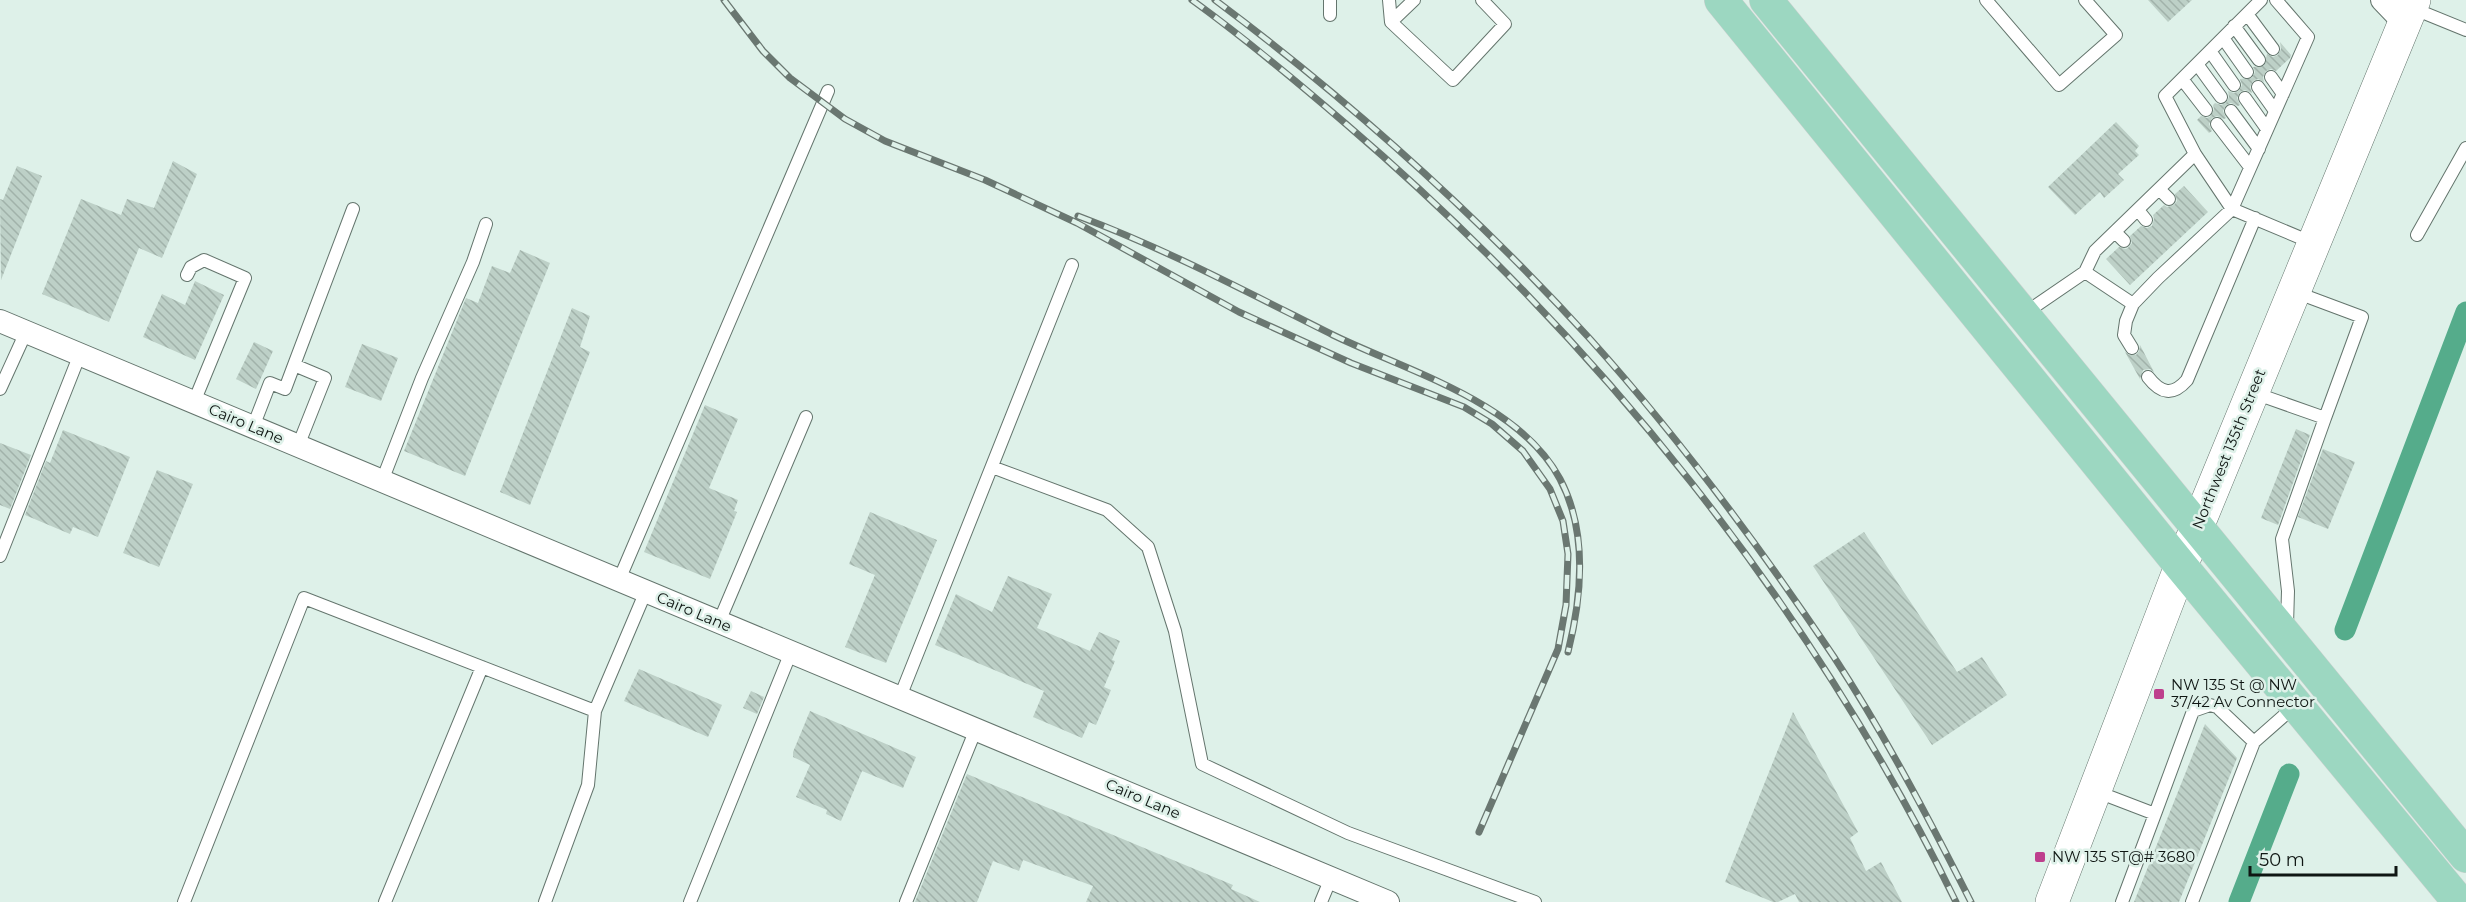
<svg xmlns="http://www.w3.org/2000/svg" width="2466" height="902" font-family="Montserrat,sans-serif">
  <defs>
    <pattern id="building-back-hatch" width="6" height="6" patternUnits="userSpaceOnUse" patternTransform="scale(1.5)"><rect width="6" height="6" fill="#bdd0c7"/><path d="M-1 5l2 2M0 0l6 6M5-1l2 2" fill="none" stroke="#a1b2aa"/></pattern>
  </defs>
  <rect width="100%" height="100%" fill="#def1e9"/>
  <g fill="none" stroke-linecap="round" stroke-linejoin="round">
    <path stroke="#55ac8b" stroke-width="21" d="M 2345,630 L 2466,312
      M 2239,902 L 2289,774"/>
  </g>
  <path fill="url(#building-back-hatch)" d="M 2148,0 L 2192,0 L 2168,22 Z
    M 2280,42 L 2291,55 L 2290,58 L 2276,71 L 2271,69 L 2266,71 L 2263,77 L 2264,82 L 2258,79 L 2253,81 L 2250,87 L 2252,93 L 2245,90 L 2240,92 L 2237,98 L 2240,105 L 2238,106 L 2231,103 L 2226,105 L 2223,111 L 2226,118 L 2224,119 L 2217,116 L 2212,118 L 2209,124 L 2212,131 L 2209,133 L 2197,120 L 2201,116 L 2207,118 L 2211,116 L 2214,109 L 2213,105 L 2215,103 L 2221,105 L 2226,103 L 2229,97 L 2228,91 L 2234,93 L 2239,91 L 2242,85 L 2240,79 L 2252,78 L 2255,72 L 2253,67 L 2264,66 L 2267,54 L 2273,57 L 2278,55 L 2281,49 Z
    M 2116,122 L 2139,146 L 2135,151 L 2139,155 L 2118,174 L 2124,180 L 2104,198 L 2100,192 L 2075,215 L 2048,187 Z
    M 173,161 L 197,174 L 162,258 L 139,248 L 109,322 L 42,294 L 81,199 L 121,215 L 127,199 L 154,208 Z
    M 17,166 L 42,176 L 1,280 L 0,199 L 3,200 Z
    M 2184,186 L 2208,212 L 2130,285 L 2106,259 L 2119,247 L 2126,249 L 2129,247 L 2132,243 L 2130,236 L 2141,226 L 2147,228 L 2152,226 L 2154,219 L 2153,215 L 2164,205 L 2167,207 L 2174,205 L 2177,201 L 2175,194 Z
    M 520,250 L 550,263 L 465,476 L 404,451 L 466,298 L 478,303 L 492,266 L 510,273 Z
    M 195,281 L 224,295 L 195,360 L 143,337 L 162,294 L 185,305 Z
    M 572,308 L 590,316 L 580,347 L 590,352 L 530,505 L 500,492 Z
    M 254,342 L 273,351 L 256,389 L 236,379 Z
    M 362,344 L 398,358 L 381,401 L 345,387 Z
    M 2140,345 L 2154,372 L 2150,369 L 2143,370 L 2140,379 L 2125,352 L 2129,355 L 2136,355 L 2139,351 Z
    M 705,405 L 738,419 L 709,488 L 738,500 L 734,511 L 737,512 L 710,579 L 644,552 Z
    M 2296,429 L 2310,435 L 2278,525 L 2261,518 Z
    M 63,430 L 130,457 L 98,537 L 73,527 L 70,534 L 25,515 L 46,461 L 50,463 Z
    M 0,443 L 31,455 L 10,509 L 0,505 Z
    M 2323,449 L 2355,462 L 2328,529 L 2298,517 Z
    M 157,470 L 193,484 L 159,567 L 123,553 Z
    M 870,512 L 937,540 L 886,663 L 845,647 L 875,575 L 849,564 Z
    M 1864,532 L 1957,672 L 1982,657 L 2007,695 L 1932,745 L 1813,566 Z
    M 1008,576 L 1052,594 L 1037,628 L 1090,651 L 1099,632 L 1120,641 L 1112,660 L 1115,661 L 1104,687 L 1111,690 L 1096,725 L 1089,722 L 1082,738 L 1033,717 L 1044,691 L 935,645 L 956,594 L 992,612 Z
    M 639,669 L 722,705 L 708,737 L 624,701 Z
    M 751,691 L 764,697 L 757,714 L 743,708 Z
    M 810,711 L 916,757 L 903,788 L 862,771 L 841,821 L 826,814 L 827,810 L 796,797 L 810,765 L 793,757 L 793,752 Z
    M 1793,712 L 1858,832 L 1850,838 L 1866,871 L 1881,862 L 1902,902 L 1799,902 L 1795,894 L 1778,902 L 1773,902 L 1725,882 Z
    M 2205,724 L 2237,758 L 2179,902 L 2134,902 Z
    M 967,774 L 1233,885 L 1231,889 L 1260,902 L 1086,902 L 1093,886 L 1023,860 L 1019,871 L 993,861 L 977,902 L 915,902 Z"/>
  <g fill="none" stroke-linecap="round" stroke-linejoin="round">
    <g stroke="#64756d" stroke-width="14">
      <path id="lane" d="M 1330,0 L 1330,15
        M 1389,0 L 1391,22 L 1453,80 L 1505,24 L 1482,0
        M 1986,0 L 2059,85 L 2116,35 L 2085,0
        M 2412,8 L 2466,30
        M 2247,14 L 2273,49
        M 1391,22 L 1414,0
        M 2234,26 L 2259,60
        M 2223,38 L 2247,72
        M 2210,51 L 2234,85
        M 2197,64 L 2221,97
        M 2271,77 L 2283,94
        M 2182,79 L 2206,110
        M 2258,87 L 2275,111
        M 2245,98 L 2267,129
        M 2231,111 L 2259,149
        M 2217,124 L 2250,167
        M 2195,154 L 2232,209
        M 2159,189 L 2169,199
        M 2232,209 L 2308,37 L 2276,0
        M 2138,210 L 2146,220
        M 2115,232 L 2124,241
        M 2417,235 L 2466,148
        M 2085,272 L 2133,304 L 2158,278 L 2232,209 L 2313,243
        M 187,275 L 191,267 L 204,260 L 245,278 L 194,402
        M 2025,313 L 2085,272 L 2095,251 L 2195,154 L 2165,96 L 2261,0
        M 2132,348 L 2124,335 L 2126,321 L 2133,304
        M 2148,377 C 2161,394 2173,396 2187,380 L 2255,218
        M 0,389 L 26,332
        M 2254,393 L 2325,418 L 2362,317 L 2295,292
        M 253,427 L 270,383 L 285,389 L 294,365
        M 298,446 L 325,378 L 294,365 L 353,209
        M 992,467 L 1107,510 L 1148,547 L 1175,631 L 1202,764 L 1348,833 L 1535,902
        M 382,481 L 422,378 L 473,262 L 486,224
        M 0,556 L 80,354
        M 619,580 L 828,91
        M 719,622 L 806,417
        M 2287,625 L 2288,591 L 2282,539 L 2325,418
        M 900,697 L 1072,265
        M 2095,791 L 2155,814 L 2122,902
        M 2155,814 L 2193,711 L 2210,705 L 2217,707 L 2254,742
        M 184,902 L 304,598 L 595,711 L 646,591
        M 385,902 L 482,667
        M 545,902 L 588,785 L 595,711
        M 690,902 L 791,652
        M 906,902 L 976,729
        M 1321,902 L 1331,878
        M 2192,902 L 2254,742 L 2296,705"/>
    </g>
    <g stroke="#64756d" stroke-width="24">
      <path id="street" d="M 2382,0 L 2405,24
        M 0,321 L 1388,902"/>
    </g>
    <g stroke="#64756d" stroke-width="34">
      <path id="secondary" d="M 2052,902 L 2181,566 L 2414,0"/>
    </g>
    <g stroke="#cfd0d0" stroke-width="34">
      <path id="primary" d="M 1721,0 L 2181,566 L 2459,902
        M 1766,0 L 2466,856"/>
    </g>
    <use href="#lane" stroke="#fff" stroke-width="12"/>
    <use href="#street" stroke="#fff" stroke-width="22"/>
    <use href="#secondary" stroke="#fff" stroke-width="33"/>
    <use href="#primary" stroke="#9cd7c1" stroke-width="33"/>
    <g stroke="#6a7771" stroke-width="7">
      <path id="rail" d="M 724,0 L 763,51 L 790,78 L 845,119 L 885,141 L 985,180 L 1077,223 L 1239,312 L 1351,363 L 1464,407 L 1492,424 L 1523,451 L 1550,489 L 1563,521 L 1568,554 L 1566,605 L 1558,649 L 1479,832
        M 1192,0 C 1246,39 1296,81 1346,124 C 1597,339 1811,604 1956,902
        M 1215,0 C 1350,101 1477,215 1591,340 C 1680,439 1760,547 1834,657 C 1885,735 1929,819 1971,902
        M 1078,216 C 1166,249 1249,293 1333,335 C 1407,371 1519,402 1560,479 C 1588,532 1582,596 1568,652"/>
    </g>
    <use href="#rail" stroke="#def1e9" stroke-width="4.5" stroke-dasharray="14" stroke-linecap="butt"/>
  </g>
  <g fill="#be3f8d" stroke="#def1e9" stroke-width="2">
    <rect x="2153" y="688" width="12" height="12" rx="3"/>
    <rect x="2034" y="851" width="12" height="12" rx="3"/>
  </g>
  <g text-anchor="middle" stroke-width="5" stroke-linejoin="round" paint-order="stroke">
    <g font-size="15" fill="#0f1613" stroke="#def1e9">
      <text transform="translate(246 424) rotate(23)" y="5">Cairo Lane</text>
      <text transform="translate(2229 449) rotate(-68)" y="5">Northwest 135th Street</text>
      <text transform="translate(694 612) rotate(23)" y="5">Cairo Lane</text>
      <text transform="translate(1143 799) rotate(23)" y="5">Cairo Lane</text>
    </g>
    <g font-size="15" fill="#0f1613" stroke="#def1e9" text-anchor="start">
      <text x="2171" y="690">NW 135 St @ NW<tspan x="2171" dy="17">37/42 Av Connector</tspan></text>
      <text x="2052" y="862">NW 135 ST@# 3680</text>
    </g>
  </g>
  <path d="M2250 866v9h146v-9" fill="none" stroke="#0f1613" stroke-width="3"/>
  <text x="2259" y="866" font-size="18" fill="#0f1613" stroke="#def1e9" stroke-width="4.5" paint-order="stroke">50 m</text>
</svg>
